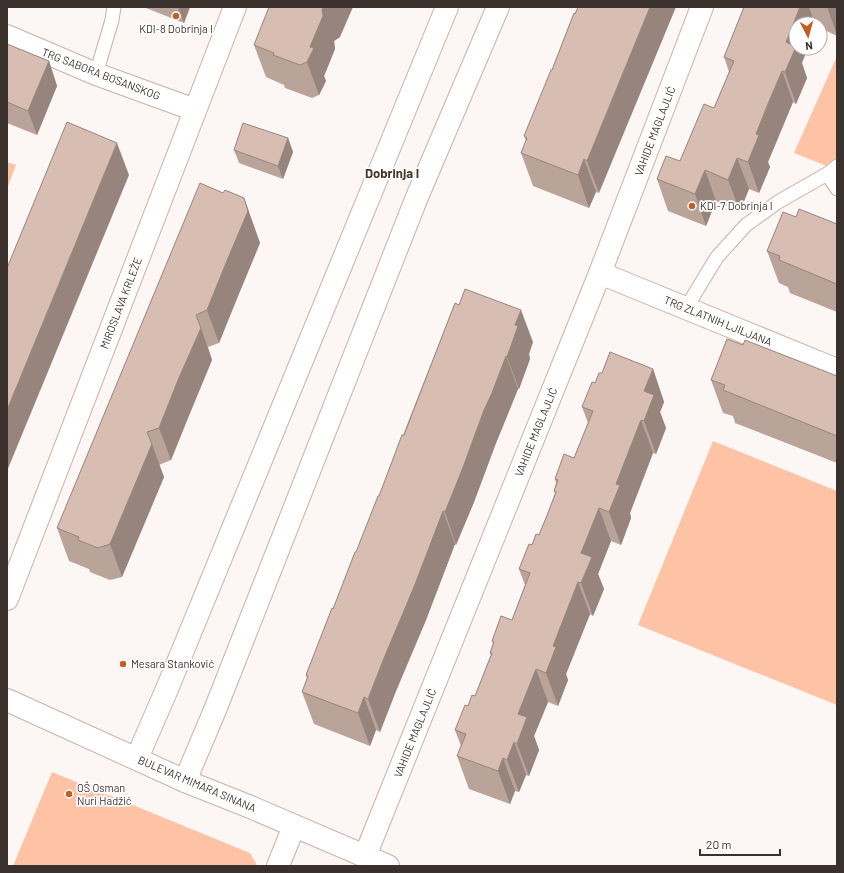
<svg xmlns="http://www.w3.org/2000/svg" width="844" height="873" font-family="Barlow,sans-serif">
  <rect width="100%" height="100%" fill="#fcf6f4"/>
  <path fill="#fec3a5" d="M 837,56 L 837,170 L 794,153 Z
    M 7,162 L 16,165 L 7,189 Z
    M 713,441 L 837,491 L 837,705 L 638,625 Z
    M 52,772 L 250,853 L 257,865 L 257,866 L 13,866 Z"/>
  <g fill="none" stroke-linecap="round" stroke-linejoin="round">
    <g stroke="#cbb1a4" stroke-width="15">
      <path id="service" d="M 96,74 L 112,20 L 114,7
        M 827,174 L 837,189
        M 686,308 L 717,257 L 746,225 L 778,202 L 827,174 L 837,166"/>
    </g>
    <g stroke="#cbb1a4" stroke-width="24">
      <path id="minor" d="M 7,36 L 96,74 L 195,110
        M 600,273 L 837,370
        M 7,599 L 235,7
        M 137,758 L 167,689 L 447,7
        M 185,781 L 215,710 L 417,197 L 498,7
        M 365,856 L 600,273 L 702,7
        M 278,866 L 294,826"/>
    </g>
    <g stroke="#cbb1a4" stroke-width="24">
      <path id="tertiary" d="M 7,700 L 185,781 L 248,806 L 388,866"/>
    </g>
    <use href="#service" stroke="#fff" stroke-width="13"/>
    <use href="#minor" stroke="#fff" stroke-width="22"/>
    <use href="#tertiary" stroke="#fff" stroke-width="22"/>
  </g>
  <path fill="#baa399" d="M 146,7 L 190,7 L 184,23 L 146,8 Z
    M 744,7 L 837,7 L 837,36 L 820,28 L 820,24 L 796,24 L 802,63 L 807,78 L 796,104 L 793,102 L 768,162 L 770,167 L 759,193 L 749,189 L 740,211 L 716,201 L 706,226 L 668,211 L 657,179 L 680,161 L 714,108 L 729,72 L 724,57 Z
    M 574,13 L 599,193 L 596,192 L 589,208 L 533,186 L 521,153 L 526,141 L 524,136 L 552,70 Z
    M 340,37 L 334,41 L 335,49 L 324,76 L 326,81 L 319,95 L 312,98 L 285,88 L 284,85 L 266,77 L 254,45 Z
    M 7,44 L 49,61 L 57,86 L 37,135 L 7,123 Z
    M 288,138 L 293,152 L 283,179 L 239,163 L 234,150 Z
    M 223,193 L 244,198 L 260,243 L 238,296 L 219,343 L 208,347 L 212,360 L 190,413 L 171,460 L 159,465 L 164,477 L 122,577 L 110,580 L 90,572 L 89,569 L 69,561 L 57,528 Z
    M 796,217 L 837,224 L 837,312 L 790,293 L 788,287 L 779,283 L 767,251 Z
    M 455,303 L 533,342 L 529,354 L 530,359 L 519,389 L 518,389 L 503,426 L 496,443 L 474,502 L 456,545 L 455,544 L 426,620 L 396,691 L 380,732 L 376,730 L 370,746 L 314,724 L 302,692 L 307,679 L 306,675 L 379,496 Z
    M 743,345 L 837,376 L 837,463 L 735,423 L 733,416 L 723,413 L 711,380 Z
    M 653,369 L 664,402 L 660,412 L 666,428 L 656,454 L 653,453 L 630,513 L 631,518 L 621,545 L 611,541 L 598,574 L 604,589 L 593,616 L 590,614 L 566,674 L 568,680 L 558,706 L 548,702 L 534,736 L 539,750 L 529,776 L 526,775 L 519,792 L 515,791 L 510,804 L 469,789 L 457,756 L 461,746 L 455,730 L 468,706 L 475,696 L 491,655 L 490,653 L 493,645 L 492,641 L 512,620 L 525,585 L 519,569 L 532,545 L 539,535 L 555,494 L 554,491 L 556,483 L 555,479 L 574,458 L 588,423 L 582,407 L 595,383 L 602,373 Z"/>
  <path fill="#97857d" d="M 178,7 L 190,7 L 184,23 Z
    M 325,7 L 353,7 L 340,37 L 334,41 L 335,49 L 324,76 L 326,81 L 319,95 L 307,62 L 310,47 L 322,9 Z
    M 650,7 L 676,7 L 599,193 L 587,161 Z
    M 800,7 L 809,7 L 815,24 L 796,24 L 796,48 L 808,48 L 802,63 L 807,78 L 796,104 L 785,72 L 786,42 Z
    M 827,7 L 837,7 L 837,35 Z
    M 49,61 L 57,86 L 37,135 L 28,111 Z
    M 782,71 L 793,102 L 768,162 L 770,167 L 759,193 L 748,162 L 756,134 Z
    M 288,138 L 293,152 L 283,179 L 278,166 Z
    M 117,143 L 129,175 L 7,471 L 7,410 Z
    M 737,158 L 749,189 L 740,211 L 728,180 Z
    M 584,159 L 596,192 L 589,208 L 578,175 Z
    M 705,170 L 716,201 L 706,226 L 695,194 Z
    M 244,198 L 260,243 L 238,296 L 219,343 L 207,310 Z
    M 521,310 L 533,342 L 529,354 L 530,359 L 519,389 L 507,357 L 515,325 Z
    M 201,328 L 212,360 L 190,413 L 171,460 L 159,428 L 178,380 Z
    M 506,356 L 518,389 L 503,426 L 496,443 L 474,502 L 456,545 L 445,512 L 484,410 Z
    M 653,369 L 664,402 L 660,412 L 666,428 L 656,454 L 644,421 L 644,391 Z
    M 641,420 L 653,453 L 630,513 L 631,518 L 621,545 L 609,512 L 616,484 Z
    M 152,444 L 164,477 L 122,577 L 110,544 Z
    M 599,508 L 611,541 L 598,574 L 604,589 L 593,616 L 581,583 L 581,553 Z
    M 443,511 L 455,544 L 426,620 L 396,691 L 380,732 L 368,699 Z
    M 578,582 L 590,614 L 566,674 L 568,680 L 558,706 L 546,673 L 553,646 Z
    M 536,669 L 548,702 L 534,736 L 539,750 L 529,776 L 517,744 L 518,714 Z
    M 364,697 L 376,730 L 370,746 L 358,713 Z
    M 514,742 L 526,775 L 519,792 L 507,760 Z
    M 503,758 L 515,791 L 510,804 L 498,771 Z"/>
  <path fill="#d8beb2" stroke="#97857d" d="M 269,7 L 325,7 L 322,9 L 323,16 L 310,47 L 314,48 L 307,62 L 300,65 L 273,55 L 274,53 L 254,45 Z
    M 578,7 L 650,7 L 587,161 L 584,159 L 578,175 L 521,153 L 527,138 L 524,136 L 551,70 L 552,70 L 574,13 L 575,14 Z
    M 744,7 L 800,7 L 786,42 L 796,47 L 785,72 L 782,71 L 767,106 L 756,134 L 759,135 L 748,162 L 737,158 L 728,180 L 705,170 L 695,194 L 657,179 L 666,156 L 680,161 L 704,104 L 714,108 L 734,61 L 724,57 Z
    M 7,44 L 49,61 L 28,111 L 7,102 Z
    M 67,122 L 117,143 L 7,410 L 7,268 Z
    M 243,123 L 288,138 L 278,166 L 234,150 Z
    M 200,183 L 223,193 L 225,190 L 244,198 L 248,211 L 226,263 L 207,310 L 196,315 L 201,328 L 178,380 L 159,428 L 147,432 L 152,444 L 110,544 L 98,548 L 78,540 L 79,537 L 57,528 Z
    M 799,209 L 837,224 L 837,284 L 779,260 L 780,256 L 767,251 L 783,212 L 796,217 Z
    M 465,289 L 521,310 L 515,325 L 518,326 L 507,357 L 506,356 L 492,393 L 484,410 L 462,470 L 445,512 L 443,511 L 414,587 L 384,658 L 368,699 L 364,697 L 358,713 L 302,692 L 308,676 L 306,675 L 332,608 L 333,609 L 355,552 L 356,552 L 378,496 L 379,496 L 402,435 L 404,435 L 455,303 L 459,305 Z
    M 727,339 L 743,345 L 745,340 L 837,376 L 837,436 L 723,390 L 725,385 L 711,380 Z
    M 610,352 L 653,369 L 644,391 L 654,395 L 644,421 L 641,420 L 616,484 L 620,485 L 609,512 L 599,508 L 581,553 L 592,557 L 581,583 L 578,582 L 553,646 L 556,647 L 546,673 L 536,669 L 518,714 L 527,717 L 517,744 L 514,742 L 507,760 L 503,758 L 498,771 L 457,756 L 466,734 L 455,730 L 465,705 L 468,706 L 472,695 L 475,696 L 492,653 L 490,653 L 494,642 L 492,641 L 501,616 L 512,620 L 530,573 L 519,569 L 529,544 L 532,545 L 536,534 L 539,535 L 548,513 L 556,492 L 554,491 L 558,480 L 555,479 L 564,454 L 574,458 L 593,411 L 582,407 L 592,382 L 595,383 L 599,373 L 602,373 Z"/>
  <g fill="#c26024" stroke="#fff" stroke-width="1.5">
    <circle cx="176" cy="16" r="4"/>
    <circle cx="692" cy="206" r="4"/>
    <circle cx="123" cy="664" r="4"/>
    <circle cx="69" cy="794" r="4"/>
  </g>
  <g text-anchor="middle" stroke-width="3.5" stroke-linejoin="round" paint-order="stroke">
    <g font-size="11" fill="#3b312c" stroke="#fff" text-anchor="start">
      <text x="176" y="33" text-anchor="middle">KDI-8 Dobrinja I</text>
      <text x="700" y="210">KDI-7 Dobrinja I</text>
      <text x="131" y="668">Mesara Stanković</text>
      <text x="77" y="792">OŠ Osman<tspan x="77" dy="13">Nuri Hadžić</tspan></text>
    </g>
    <g font-size="11" fill="#3b312c" stroke="#fff">
      <text transform="translate(101 74) rotate(21)" y="4">TRG SABORA BOSANSKOG</text>
      <text transform="translate(655 131) rotate(-69)" y="4">VAHIDE MAGLAJLIĆ</text>
      <text transform="translate(121 303) rotate(-69)" y="4">MIROSLAVA KRLEŽE</text>
      <text transform="translate(718 321) rotate(22)" y="4">TRG ZLATNIH LJILJANA</text>
      <text transform="translate(536 432) rotate(-68)" y="4">VAHIDE MAGLAJLIĆ</text>
      <text transform="translate(415 733) rotate(-68)" y="4">VAHIDE MAGLAJLIĆ</text>
      <text transform="translate(197 784) rotate(23)" y="4">BULEVAR MIMARA SINANA</text>
    </g>
    <g font-size="13" font-weight="bold" fill="#4a362b" stroke="#fff">
      <text x="392" y="178">Dobrinja I</text>
    </g>
  </g>
  <rect width="844" height="873" fill="none" stroke="#3b312c" stroke-width="16"/>
  <g transform="translate(808 36) rotate(174)"><circle r="19" fill="#ffffff" stroke="#b1adab"/>
  <path d="M0-3L7 15L0 10L-7 15Z" fill="#c26024"/>
  <text y="-6" font-size="11" font-weight="bold" text-anchor="middle" fill="#3b312c">N</text>
  </g>
  <path d="M700 849v6h80v-6" fill="none" stroke="#3b312c" stroke-width="2"/>
  <text x="706" y="849" font-size="12" fill="#3b312c" stroke="#ffffff" stroke-width="3" paint-order="stroke">20 m</text>
</svg>
